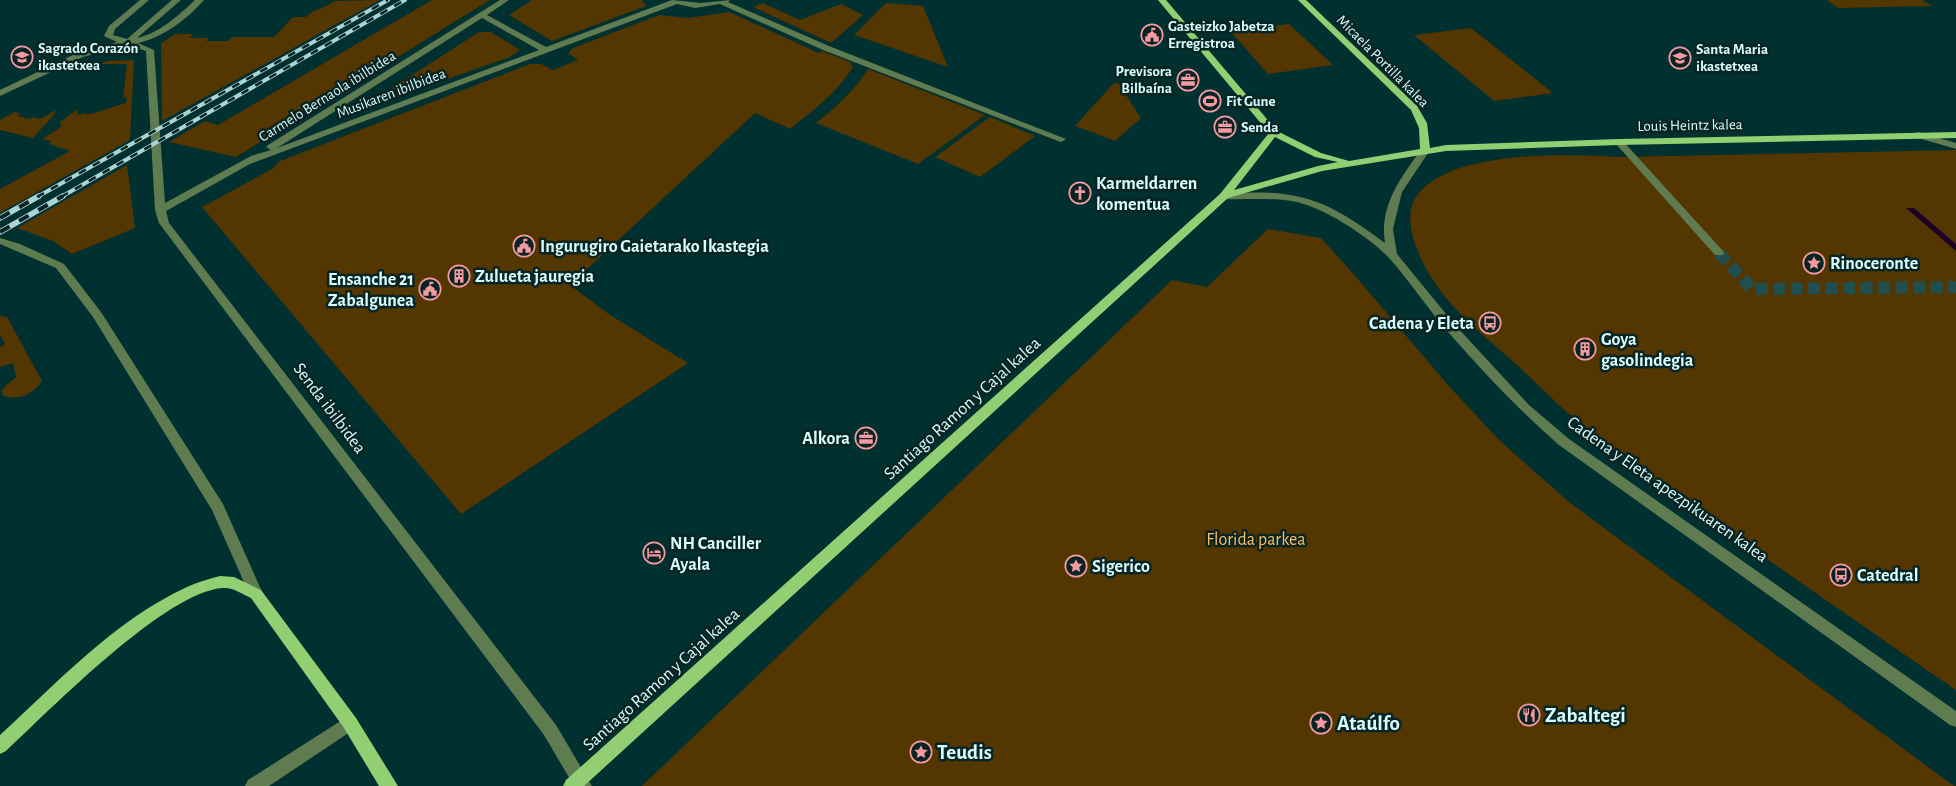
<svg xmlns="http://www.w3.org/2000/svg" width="1956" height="786" font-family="'Alegreya Sans',sans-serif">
  <rect width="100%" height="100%" fill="#013030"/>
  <path fill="#543600" d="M 380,0 L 171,116 L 162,121 L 161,43 L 175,34 L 193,34 L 190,38 L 209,38 L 206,41 L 228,41 L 232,37 L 274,37 L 293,17 L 306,17 C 314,8 326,9 334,1 Z
    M 432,0 L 490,0 L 236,157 L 169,142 L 205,121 L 218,125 Z
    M 532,0 L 642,0 L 646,6 L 552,41 L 509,15 Z
    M 1827,0 L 1922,0 L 1932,6 L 1838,8 Z
    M 763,3 L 800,20 L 841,4 L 863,15 L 831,43 L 753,7 Z
    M 886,3 L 923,6 L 948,67 L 854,35 Z
    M 729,12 L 819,53 L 822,51 L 850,62 L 853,67 C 837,93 813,110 790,129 L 755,113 L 570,285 L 610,315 L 688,363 L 461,514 L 202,207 L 272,169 L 280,161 L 530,64 L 541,64 L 553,70 L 578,60 L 568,53 L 573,48 L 659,15 L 688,18 Z
    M 1289,24 L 1333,65 L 1268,74 L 1230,31 Z
    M 1471,28 L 1553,93 L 1494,101 L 1414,35 Z
    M 479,32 L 491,32 L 520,50 L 510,57 L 386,101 L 378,97 Z
    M 134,60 L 130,140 L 0,213 L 0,189 L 70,151 L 49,144 L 51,141 L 42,139 L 61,127 L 60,122 L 78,109 L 77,115 L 87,113 L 87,115 L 126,103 L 127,97 L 123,98 L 127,64 L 101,64 L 107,61 Z
    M 868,69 L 985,115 L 918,164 L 816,123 C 836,107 854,91 868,69 Z
    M 1114,83 L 1118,83 L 1141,118 L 1115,141 L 1075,126 Z
    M 56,110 L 54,115 L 33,138 L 0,130 L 0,120 L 15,112 L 21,114 L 17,116 L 30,119 L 34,117 L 40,119 Z
    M 990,117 L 1035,136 L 980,177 L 935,157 Z
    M 1956,150 L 1956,690 C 1879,637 1801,583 1724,529 C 1673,494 1621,460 1575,419 C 1555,402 1537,384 1518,366 C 1490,340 1456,315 1435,283 C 1421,263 1400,221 1416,197 C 1448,149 1569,154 1620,157 Z
    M 127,165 L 135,228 L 72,254 L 53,241 L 17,228 Z
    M 1268,229 L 1321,238 L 1357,278 L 1447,384 L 1499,440 L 1569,502 L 1954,786 L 642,786 L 1172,280 L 1207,287 Z
    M 0,316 L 7,317 L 42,381 C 34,394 18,401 3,396 L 1,390 L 16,377 L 13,363 L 0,367 L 0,347 L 5,344 L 0,335 Z"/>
  <path fill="#1c0026" d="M 1906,208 L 1914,208 L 1956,244 L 1956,251 Z"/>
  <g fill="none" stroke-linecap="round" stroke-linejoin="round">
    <path stroke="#214f4f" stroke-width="12" stroke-dasharray="12 5.5" stroke-linecap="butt" d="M 1719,253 L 1752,289 L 1956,287"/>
    <path fill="#5f7b50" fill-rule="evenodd" d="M 140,0 L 149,0 L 115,29 L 113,35 L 127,39 L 172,0 L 181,0 L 137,38 C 160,33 179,15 195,0 L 204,0 C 187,19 164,37 138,43 L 154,50 L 165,203 L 251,156 L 271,150 L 266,147 L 268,145 L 500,0 L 509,0 L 487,15 L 546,47 L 672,0 L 701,3 L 730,0 L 728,2 L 829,46 L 1066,139 L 1061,142 L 1058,141 L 823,50 L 720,4 L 695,8 L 677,4 L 250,164 L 166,211 L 169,223 L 556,725 L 592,786 L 574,786 L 544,735 L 159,223 L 155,210 L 146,51 L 128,45 L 83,57 L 0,96 L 0,90 L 77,53 L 117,42 L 104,36 L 109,26 ZM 482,18 L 539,50 L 277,148 Z
      M 1918,132 L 1956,143 L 1956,149 L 1915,137 L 1915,133 Z
      M 1619,139 L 1622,140 L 1723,251 L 1724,253 L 1723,255 L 1715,255 L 1616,144 L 1616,140 Z
      M 1425,147 L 1430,150 L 1402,192 L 1393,229 L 1397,254 L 1455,325 L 1529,405 L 1569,439 L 1956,711 L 1956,727 L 1950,725 L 1559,445 C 1519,410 1483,372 1448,332 C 1427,308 1410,281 1389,258 C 1372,239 1331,213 1307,205 C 1280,196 1251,200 1224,199 L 1219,196 L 1224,193 C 1246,193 1268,191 1290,195 C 1326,200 1356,222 1385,243 C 1379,205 1401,178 1422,148 Z
      M 0,238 L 20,244 L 64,264 L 101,312 L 223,504 L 263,594 L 261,598 L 256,600 L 251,598 L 212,510 L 93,317 L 56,268 L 0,244 Z
      M 350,715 L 356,718 L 358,723 L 356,728 L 269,786 L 245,786 L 248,780 Z"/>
    <path fill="#93cf72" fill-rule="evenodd" d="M 1158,0 L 1166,0 L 1277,131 L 1321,153 L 1349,161 L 1420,149 L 1419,128 L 1411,110 L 1298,0 L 1306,0 L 1417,106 L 1427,123 L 1430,148 L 1446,145 L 1619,139 L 1956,132 L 1956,138 L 1619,145 L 1446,151 L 1322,171 L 1228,198 L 584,786 L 563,786 L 566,780 L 1220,194 L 1269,133 ZM 1275,137 L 1315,157 L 1338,162 L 1318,166 L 1234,190 Z
      M 220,576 L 234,577 L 261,590 L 356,718 L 398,786 L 379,786 L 344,728 L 251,598 C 242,594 233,587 223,588 C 166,591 49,711 6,751 L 0,754 L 0,735 C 58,682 115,620 187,587 C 198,582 209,579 220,576 Z"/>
    <g stroke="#acd4d4" stroke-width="4">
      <path id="rail-far1" d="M 37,197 L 388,0
        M 61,197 L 405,0"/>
    </g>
    <g stroke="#acd4d4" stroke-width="5.5">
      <path id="rail" d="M 0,218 L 39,196
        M 0,232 L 63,196"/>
    </g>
    <use href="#rail-far1" stroke="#0a2424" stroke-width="2.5" stroke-dasharray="8" stroke-linecap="butt"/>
    <use href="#rail" stroke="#0a2424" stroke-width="4" stroke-dasharray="11" stroke-linecap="butt"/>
  </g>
  <defs>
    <g id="civic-ring" transform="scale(1.125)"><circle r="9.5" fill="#0a2424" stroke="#f49aa0" stroke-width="1.5"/><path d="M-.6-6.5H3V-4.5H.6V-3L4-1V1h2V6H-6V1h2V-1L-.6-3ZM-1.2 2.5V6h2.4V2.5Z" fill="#f49aa0"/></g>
    <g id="school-ring" transform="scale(1.125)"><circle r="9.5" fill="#0a2424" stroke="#f49aa0" stroke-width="1.5"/><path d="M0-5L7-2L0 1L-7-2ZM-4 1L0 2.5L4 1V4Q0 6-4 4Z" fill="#f49aa0"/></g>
    <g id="office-ring" transform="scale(1.125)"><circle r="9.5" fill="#0a2424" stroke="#f49aa0" stroke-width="1.5"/><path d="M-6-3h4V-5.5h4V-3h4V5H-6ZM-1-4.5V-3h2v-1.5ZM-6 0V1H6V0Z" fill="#f49aa0"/></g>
    <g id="stadium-ring" transform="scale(1.125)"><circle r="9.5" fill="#0a2424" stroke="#f49aa0" stroke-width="1.5"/><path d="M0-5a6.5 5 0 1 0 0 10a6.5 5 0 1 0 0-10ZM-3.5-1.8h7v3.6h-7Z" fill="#f49aa0"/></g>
    <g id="church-ring" transform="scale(1.125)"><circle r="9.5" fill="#0a2424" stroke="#f49aa0" stroke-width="1.5"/><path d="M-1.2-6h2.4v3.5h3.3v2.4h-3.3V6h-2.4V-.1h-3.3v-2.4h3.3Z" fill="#f49aa0"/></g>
    <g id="sight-ring" transform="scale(1.125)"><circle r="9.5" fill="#0a2424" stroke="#f49aa0" stroke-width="1.5"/><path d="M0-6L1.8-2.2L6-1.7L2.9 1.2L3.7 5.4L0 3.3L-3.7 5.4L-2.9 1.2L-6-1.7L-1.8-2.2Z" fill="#f49aa0"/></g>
    <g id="building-ring" transform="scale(1.125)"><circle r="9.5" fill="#0a2424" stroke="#f49aa0" stroke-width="1.5"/><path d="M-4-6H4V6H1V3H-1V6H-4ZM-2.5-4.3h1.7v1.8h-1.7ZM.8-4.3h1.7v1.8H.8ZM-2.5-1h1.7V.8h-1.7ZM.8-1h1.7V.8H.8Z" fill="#f49aa0"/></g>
    <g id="bus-ring" transform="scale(1.125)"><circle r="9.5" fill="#0a2424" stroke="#f49aa0" stroke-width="1.5"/><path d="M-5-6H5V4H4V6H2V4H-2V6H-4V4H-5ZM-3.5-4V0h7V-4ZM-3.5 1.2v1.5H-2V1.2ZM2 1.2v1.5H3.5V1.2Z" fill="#f49aa0"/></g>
    <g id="hotel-ring" transform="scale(1.125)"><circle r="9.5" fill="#0a2424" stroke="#f49aa0" stroke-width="1.5"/><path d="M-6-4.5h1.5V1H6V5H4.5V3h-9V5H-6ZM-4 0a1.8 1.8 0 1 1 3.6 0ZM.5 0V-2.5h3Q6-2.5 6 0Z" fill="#f49aa0"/></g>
    <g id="restaurant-ring" transform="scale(1.125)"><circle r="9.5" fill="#0a2424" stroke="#f49aa0" stroke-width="1.5"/><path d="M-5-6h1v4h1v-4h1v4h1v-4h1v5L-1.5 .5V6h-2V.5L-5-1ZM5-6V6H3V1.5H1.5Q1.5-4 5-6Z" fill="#f49aa0"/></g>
  </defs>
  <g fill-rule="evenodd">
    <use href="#civic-ring" x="1152" y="35"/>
    <use href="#school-ring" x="22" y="57"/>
    <use href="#school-ring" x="1680" y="58"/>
    <use href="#office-ring" x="1188" y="80"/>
    <use href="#stadium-ring" x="1210" y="101"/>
    <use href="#office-ring" x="1225" y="127"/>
    <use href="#church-ring" x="1080" y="193"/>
    <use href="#civic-ring" x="524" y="246"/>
    <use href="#sight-ring" x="1814" y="263"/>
    <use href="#building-ring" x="459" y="276"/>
    <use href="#civic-ring" x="430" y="289"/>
    <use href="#bus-ring" x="1490" y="323"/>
    <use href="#building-ring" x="1585" y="349"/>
    <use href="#office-ring" x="866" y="438"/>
    <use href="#hotel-ring" x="654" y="553"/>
    <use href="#sight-ring" x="1076" y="566"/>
    <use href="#bus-ring" x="1841" y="575"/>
    <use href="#restaurant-ring" x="1529" y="715"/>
    <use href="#sight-ring" x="1321" y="723"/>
    <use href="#sight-ring" x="921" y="752"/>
  </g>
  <g text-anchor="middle" stroke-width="5" stroke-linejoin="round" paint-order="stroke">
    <g font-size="15" font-weight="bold" fill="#d7fdfd" stroke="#0a2424" text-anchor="start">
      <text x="1168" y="31">Gasteizko Jabetza<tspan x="1168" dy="17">Erregistroa</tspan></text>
      <text x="38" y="53">Sagrado Corazón<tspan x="38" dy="17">ikastetxea</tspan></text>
      <text x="1696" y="54">Santa Maria<tspan x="1696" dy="17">ikastetxea</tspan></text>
      <text x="1172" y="76" text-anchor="end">Previsora<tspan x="1172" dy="17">Bilbaína</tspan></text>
      <text x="1226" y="106">Fit Gune</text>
      <text x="1241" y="132">Senda</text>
    </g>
    <g font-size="15" fill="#d7fdfd" stroke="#0a2424">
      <text transform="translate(1383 61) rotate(45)" y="5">Micaela Portilla kalea</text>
      <text transform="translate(391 93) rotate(-21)" y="5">Musikaren ibilbidea</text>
      <text transform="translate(327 96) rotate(-32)" y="5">Carmelo Bernaola ibilbidea</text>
      <text transform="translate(1690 125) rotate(-1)" y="5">Louis Heintz kalea</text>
    </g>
    <g font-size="18" font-weight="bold" fill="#d7fdfd" stroke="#0a2424" text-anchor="start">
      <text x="1096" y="189">Karmeldarren<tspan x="1096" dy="21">komentua</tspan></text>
      <text x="540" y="252">Ingurugiro Gaietarako Ikastegia</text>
      <text x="1830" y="269">Rinoceronte</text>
      <text x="475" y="282">Zulueta jauregia</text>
      <text x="414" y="285" text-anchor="end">Ensanche 21<tspan x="414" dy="21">Zabalgunea</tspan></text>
      <text x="1474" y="329" text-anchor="end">Cadena y Eleta</text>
      <text x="1601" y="345">Goya<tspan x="1601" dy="21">gasolindegia</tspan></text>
      <text x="850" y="444" text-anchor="end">Alkora</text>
      <text x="670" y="549">NH Canciller<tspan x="670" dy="21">Ayala</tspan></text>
      <text x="1092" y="572">Sigerico</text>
      <text x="1857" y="581">Catedral</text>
    </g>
    <g font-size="18" fill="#d7fdfd" stroke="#0a2424">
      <text transform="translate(330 408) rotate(53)" y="6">Senda ibilbidea</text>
      <text transform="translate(962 408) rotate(-42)" y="6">Santiago Ramon y Cajal kalea</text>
      <text transform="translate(1668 489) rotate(35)" y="6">Cadena y Eleta apezpikuaren kalea</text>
      <text transform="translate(661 679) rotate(-42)" y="6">Santiago Ramon y Cajal kalea</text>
    </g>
    <g font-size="18" fill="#fdbe60" stroke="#0a2424">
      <text x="1256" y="545">Florida parkea</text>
    </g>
    <g font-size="21" font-weight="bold" fill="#d7fdfd" stroke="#0a2424" text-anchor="start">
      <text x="1545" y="722">Zabaltegi</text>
      <text x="1337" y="730">Ataúlfo</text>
      <text x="937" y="759">Teudis</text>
    </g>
  </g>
</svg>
